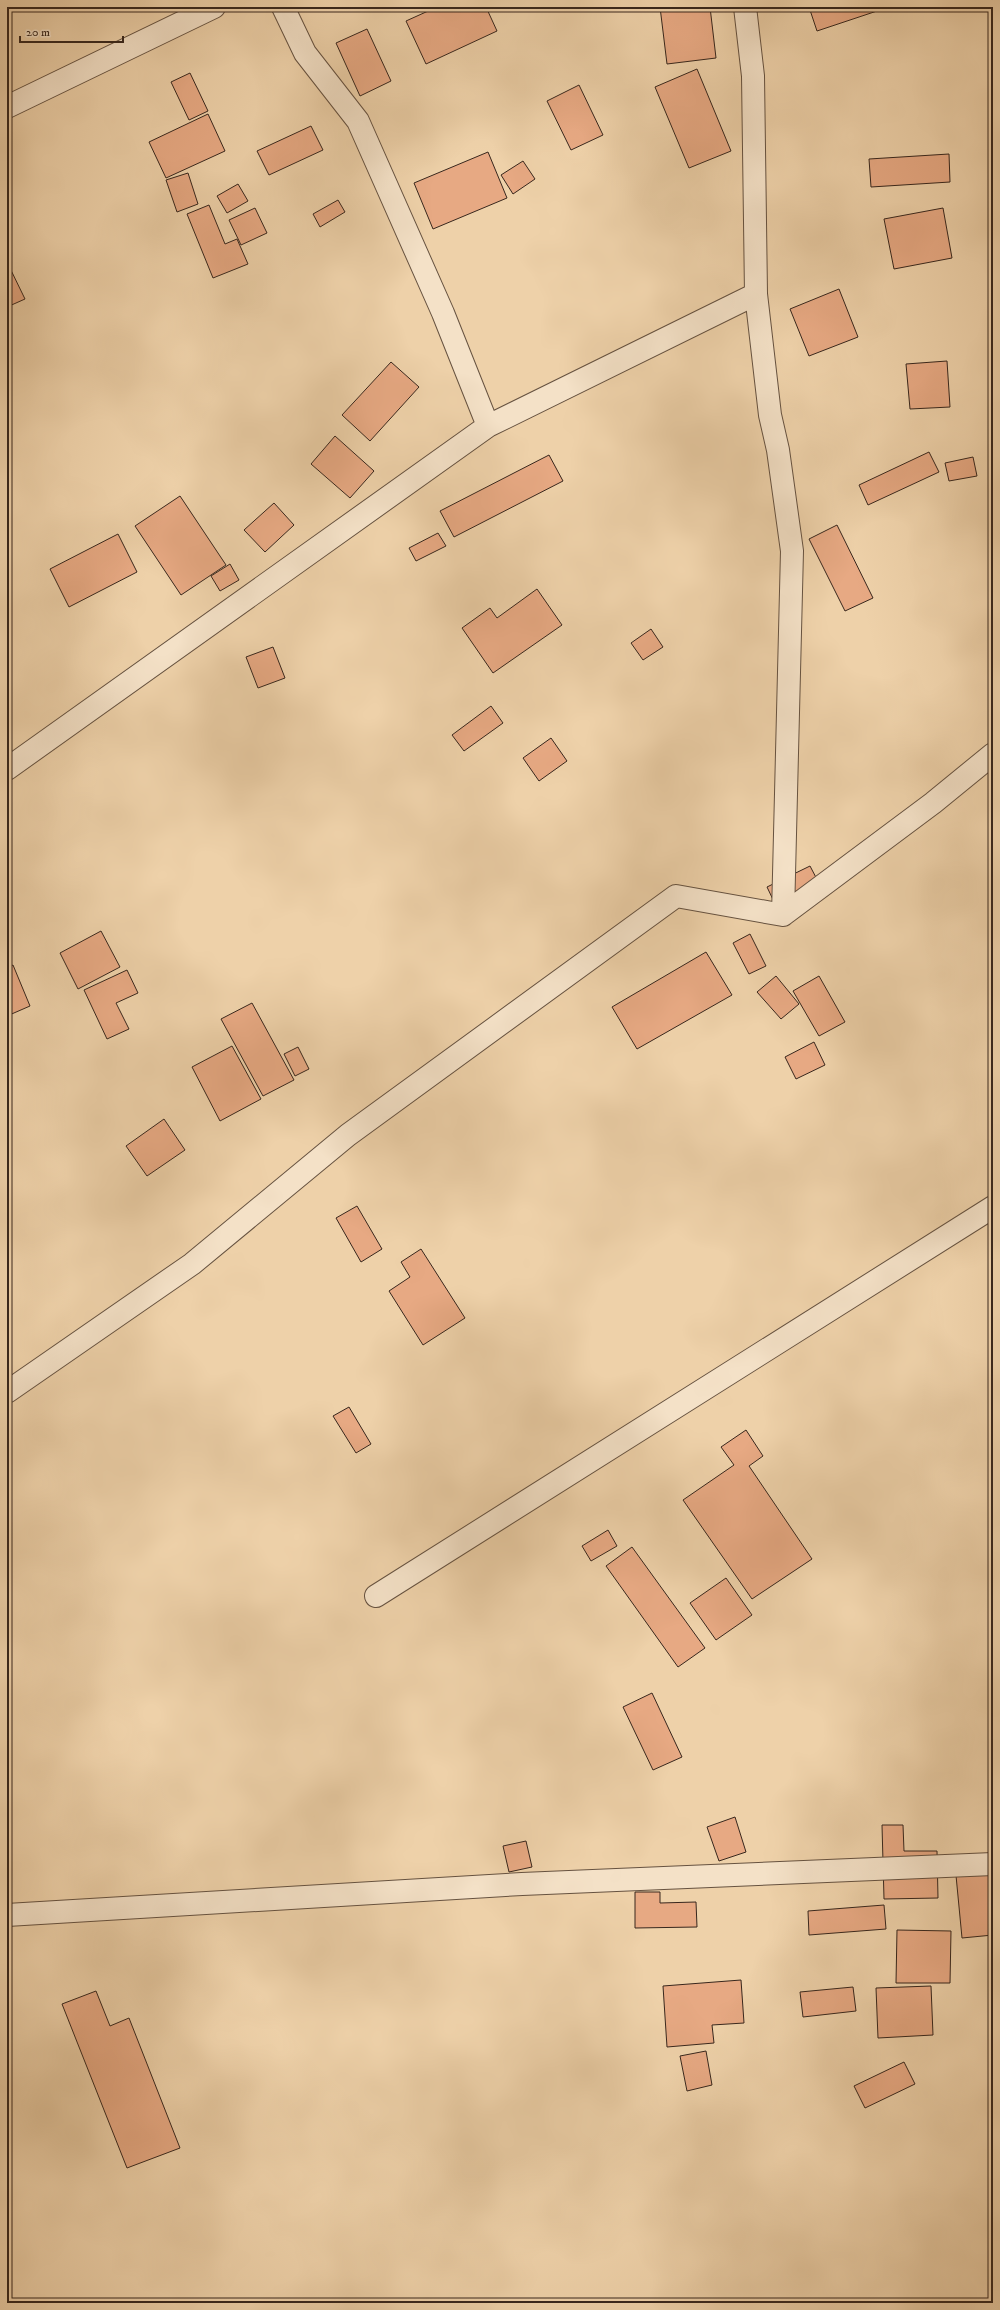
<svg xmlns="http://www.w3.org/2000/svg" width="1000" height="2310" font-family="'IM FELL DW Pica',serif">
  <rect width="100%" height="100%" fill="#eed1a9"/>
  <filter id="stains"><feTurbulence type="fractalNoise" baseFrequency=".005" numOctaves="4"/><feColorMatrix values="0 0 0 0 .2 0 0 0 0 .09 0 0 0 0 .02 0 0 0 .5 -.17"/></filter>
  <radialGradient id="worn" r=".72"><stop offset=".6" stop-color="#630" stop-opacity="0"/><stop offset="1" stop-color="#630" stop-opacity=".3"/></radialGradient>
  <path fill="#e7a983" stroke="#38271d" d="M 437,7 L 486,7 L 497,31 L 426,64 L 406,21 Z
    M 660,7 L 710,7 L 716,58 L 667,64 Z
    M 809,7 L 889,7 L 817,31 Z
    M 367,29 L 391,81 L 360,96 L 336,43 Z
    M 697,69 L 731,151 L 689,168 L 655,87 Z
    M 190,73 L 208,111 L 189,120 L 171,82 Z
    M 579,85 L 603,135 L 571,150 L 547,101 Z
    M 208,114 L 225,151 L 166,178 L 149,142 Z
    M 311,126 L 323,150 L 269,175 L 257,151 Z
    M 488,152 L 507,198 L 433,229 L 414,183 Z
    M 949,154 L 950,182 L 871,187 L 869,159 Z
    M 523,161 L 535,179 L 513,194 L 501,175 Z
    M 188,173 L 198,204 L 177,212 L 166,180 Z
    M 238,184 L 248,201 L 227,213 L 217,196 Z
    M 338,200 L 345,212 L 320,227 L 313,214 Z
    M 209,205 L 225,244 L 237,239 L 248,264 L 213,278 L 187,214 Z
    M 255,208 L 267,233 L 241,245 L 229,220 Z
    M 943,208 L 952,258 L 894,269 L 884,219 Z
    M 7,262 L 25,299 L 7,307 Z
    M 839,289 L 858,337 L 809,356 L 790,309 Z
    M 947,361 L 950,407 L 910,409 L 906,364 Z
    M 391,362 L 419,387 L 370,441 L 342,415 Z
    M 335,436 L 374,471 L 350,498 L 311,464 Z
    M 929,452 L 939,472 L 868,505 L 859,485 Z
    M 549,455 L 563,481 L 454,537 L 440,511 Z
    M 973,457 L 977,476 L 949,481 L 945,463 Z
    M 180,496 L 226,565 L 181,595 L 135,526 Z
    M 274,503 L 294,525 L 265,552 L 244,530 Z
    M 837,525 L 873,598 L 845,611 L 809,539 Z
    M 438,533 L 446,546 L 416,561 L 409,548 Z
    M 118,534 L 137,572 L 69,607 L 50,569 Z
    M 230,564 L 239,580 L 220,591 L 211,576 Z
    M 537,589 L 562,625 L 493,673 L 462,628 L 490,608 L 497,618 Z
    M 651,629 L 663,647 L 643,660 L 631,643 Z
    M 273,647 L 285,678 L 258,688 L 246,657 Z
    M 491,706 L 503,723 L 464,751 L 452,735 Z
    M 551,738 L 567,761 L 539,781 L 523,758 Z
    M 810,866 L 821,887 L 777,908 L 767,887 Z
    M 101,931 L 120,967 L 78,989 L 60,953 Z
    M 750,934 L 766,966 L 749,974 L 733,943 Z
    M 706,952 L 732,995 L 637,1049 L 612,1007 Z
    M 13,965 L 30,1006 L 7,1016 L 7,968 Z
    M 127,970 L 138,993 L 116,1003 L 129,1029 L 107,1039 L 84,990 Z
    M 776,976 L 799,1004 L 781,1019 L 757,992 Z
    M 819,976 L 845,1022 L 819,1036 L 793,991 Z
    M 252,1003 L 294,1080 L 263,1096 L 221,1019 Z
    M 814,1042 L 825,1065 L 796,1079 L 785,1057 Z
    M 232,1046 L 261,1099 L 220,1121 L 192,1067 Z
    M 298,1047 L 309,1069 L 295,1076 L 284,1054 Z
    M 164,1119 L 185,1150 L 147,1176 L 126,1146 Z
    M 357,1206 L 382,1249 L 361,1262 L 336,1218 Z
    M 421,1249 L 465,1318 L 423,1345 L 389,1291 L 410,1277 L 401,1262 Z
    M 349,1407 L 371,1444 L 356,1453 L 333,1416 Z
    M 746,1430 L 763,1456 L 749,1466 L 812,1559 L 752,1599 L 683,1500 L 734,1465 L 721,1447 Z
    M 608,1530 L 617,1546 L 591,1561 L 582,1546 Z
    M 632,1547 L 705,1648 L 678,1667 L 606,1566 Z
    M 726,1578 L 752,1615 L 716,1640 L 690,1603 Z
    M 652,1693 L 682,1757 L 653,1770 L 623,1707 Z
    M 735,1817 L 746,1852 L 719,1861 L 707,1827 Z
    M 882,1825 L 903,1825 L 904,1851 L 937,1851 L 938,1898 L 884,1899 Z
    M 526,1841 L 532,1867 L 509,1872 L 503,1846 Z
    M 993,1861 L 993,1935 L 962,1938 L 955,1865 Z
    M 635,1892 L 660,1892 L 660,1903 L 696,1902 L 697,1927 L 635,1928 Z
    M 884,1905 L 886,1929 L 809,1935 L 808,1911 Z
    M 897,1930 L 951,1931 L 950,1983 L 896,1983 Z
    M 741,1980 L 744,2023 L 712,2025 L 714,2043 L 667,2047 L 663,1986 Z
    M 931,1986 L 933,2035 L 878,2038 L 876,1988 Z
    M 853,1987 L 856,2011 L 803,2017 L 800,1992 Z
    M 96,1991 L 110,2026 L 129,2018 L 180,2148 L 127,2168 L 62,2004 Z
    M 706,2051 L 712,2085 L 687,2091 L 680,2056 Z
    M 904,2062 L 915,2084 L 865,2108 L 854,2086 Z"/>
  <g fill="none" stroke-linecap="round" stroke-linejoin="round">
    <g stroke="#665240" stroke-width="24">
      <path id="minor" d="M 283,7 L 305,53 L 358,121 L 443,313 L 488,426
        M 745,7 L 753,76 L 756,294 L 770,415 L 778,450 L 792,551 L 783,915
        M 7,107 L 214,7
        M 7,769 L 488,426 L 756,294
        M 7,1392 L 192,1264 L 348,1135 L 676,896 L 783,915 L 933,803 L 993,754
        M 376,1596 L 993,1207
        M 7,1915 L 522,1884 L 993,1864"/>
    </g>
    <use href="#minor" stroke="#f4e1c7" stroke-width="22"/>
  </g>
  <rect width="1000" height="2310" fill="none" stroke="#eed1a9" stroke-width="24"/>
  <rect x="8" y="8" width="984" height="2294" fill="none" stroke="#38271d" stroke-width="2"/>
  <rect x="12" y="12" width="976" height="2286" fill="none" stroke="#38271d"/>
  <path d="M20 36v6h103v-6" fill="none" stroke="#38271d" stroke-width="2"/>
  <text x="26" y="36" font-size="12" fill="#38271d" stroke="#f4e1c7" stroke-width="3" paint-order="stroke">20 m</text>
  <rect width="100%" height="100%" filter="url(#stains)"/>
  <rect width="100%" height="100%" fill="url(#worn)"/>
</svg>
